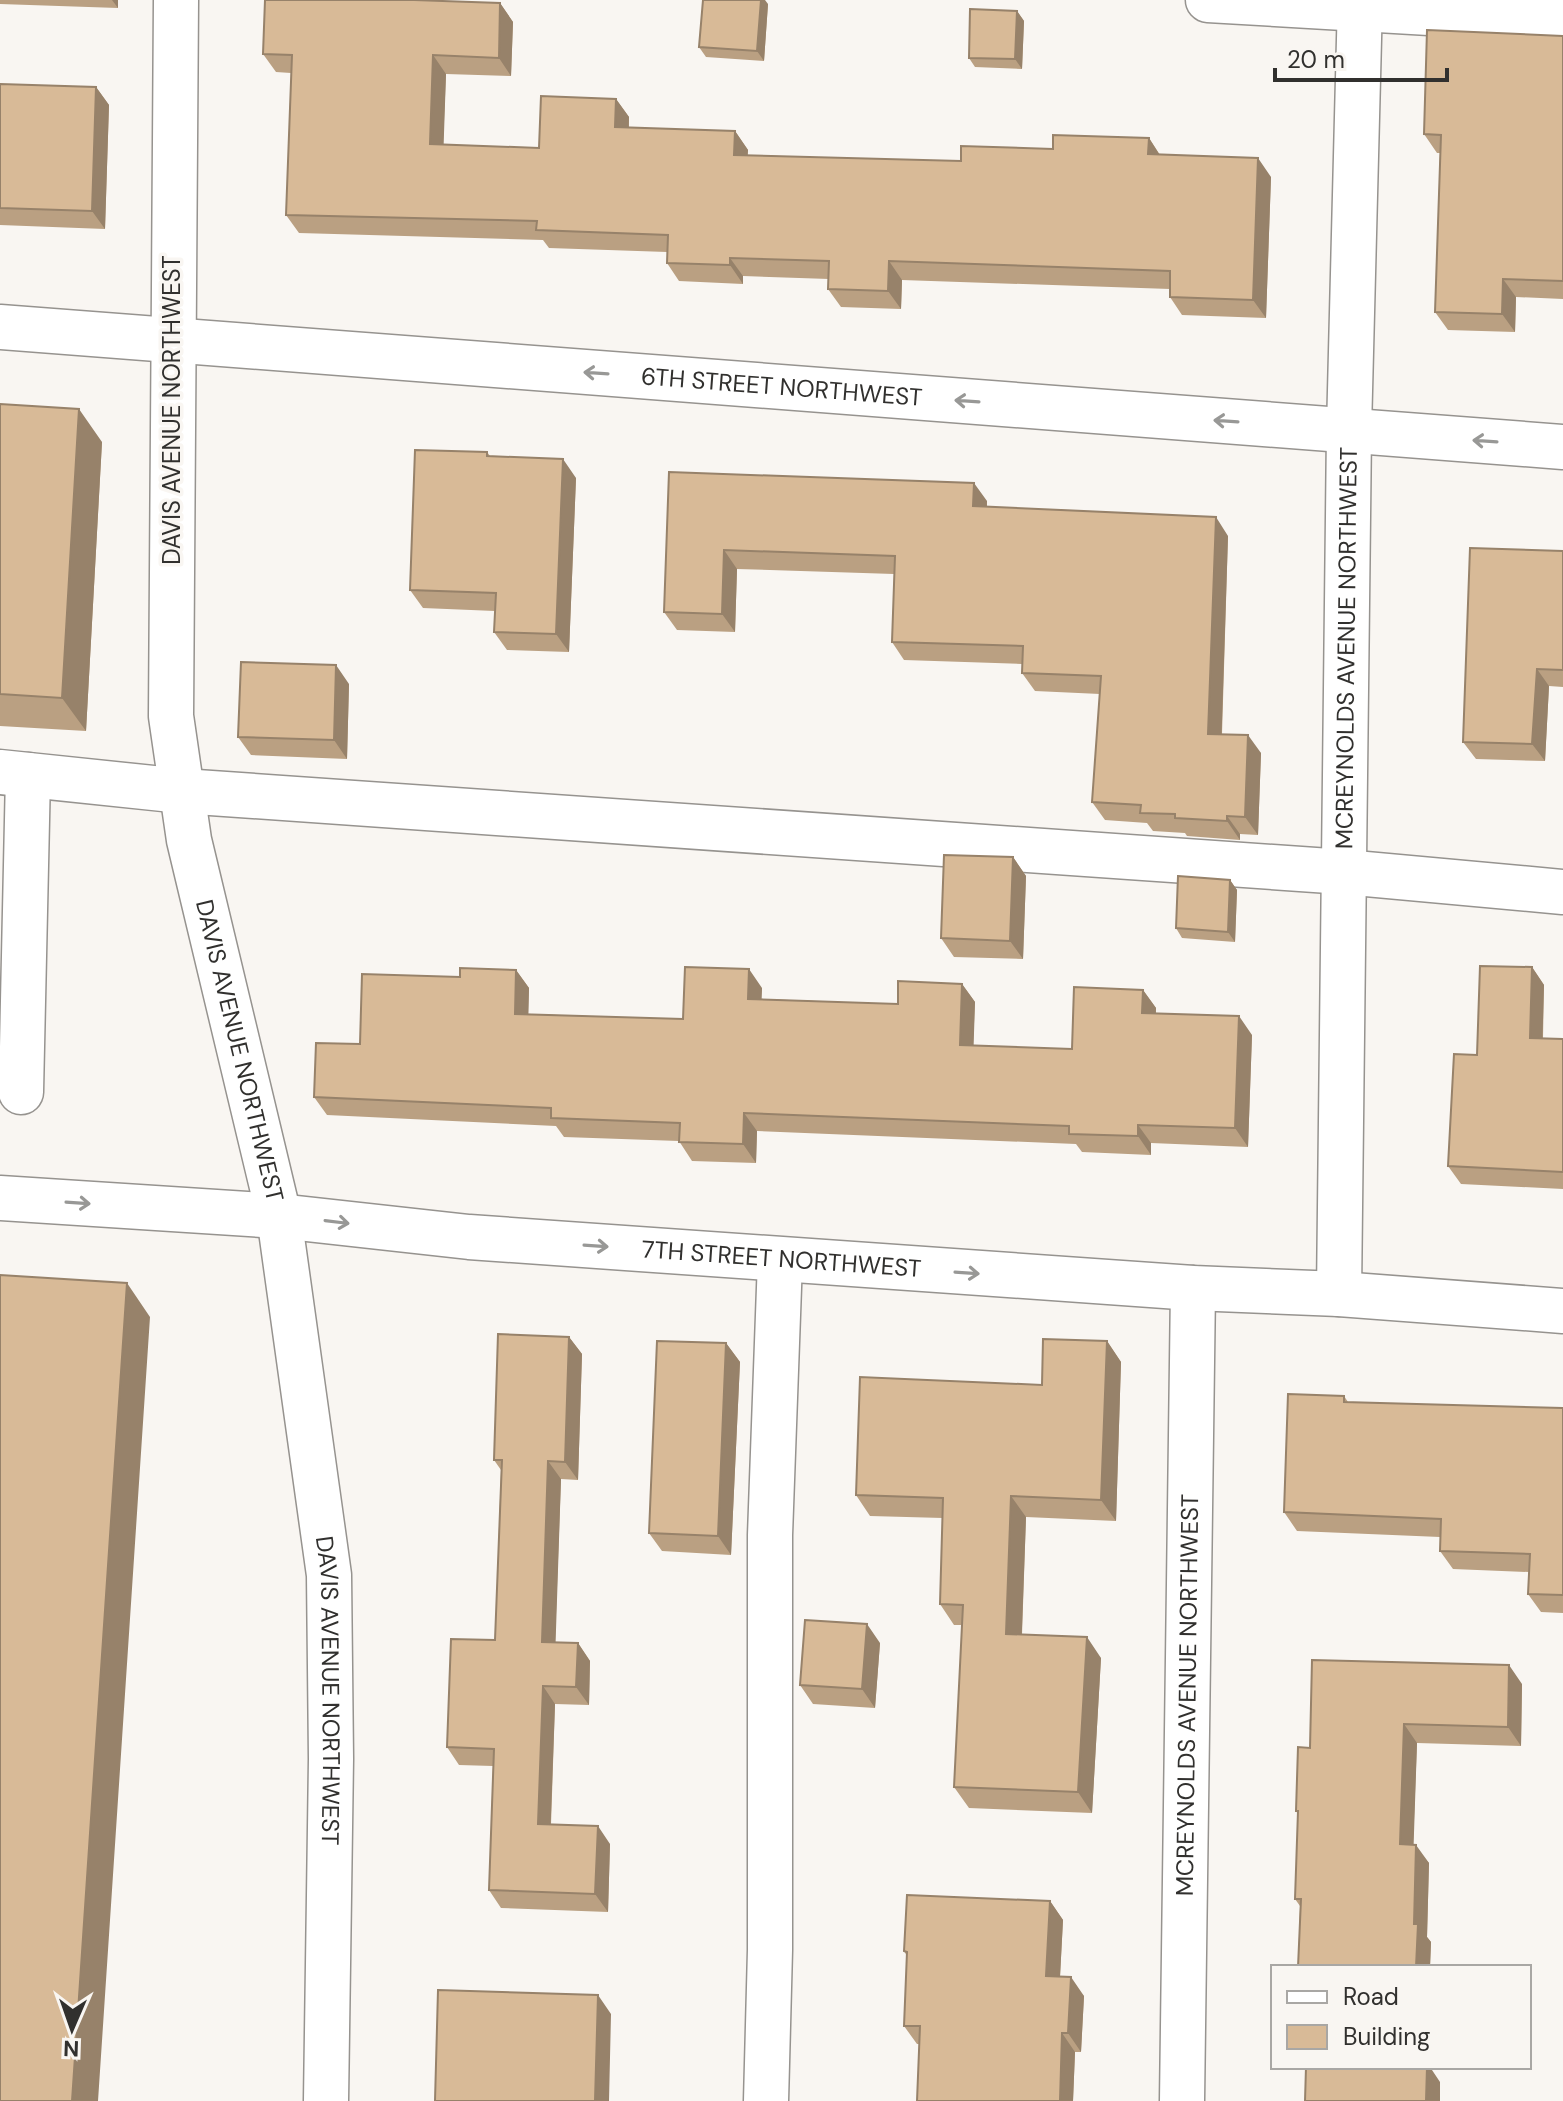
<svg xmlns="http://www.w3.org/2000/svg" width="1563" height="2101" font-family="'DM Sans',sans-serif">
  <rect width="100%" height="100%" fill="#f9f6f2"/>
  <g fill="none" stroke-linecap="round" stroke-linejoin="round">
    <g stroke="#96938f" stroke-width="47">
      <g id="minor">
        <path id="s1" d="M 176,0 L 171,716 L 189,840 L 279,1216 L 329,1575 L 331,1759 L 326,2101"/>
        <path d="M 1208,0 L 1563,21"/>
        <path id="s2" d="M 0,327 L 1563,447"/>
        <path d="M 0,772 L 182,791 L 1344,872 L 1563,892"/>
        <path d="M 21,1092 L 28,775"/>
        <path id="s3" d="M 0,1198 L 279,1216 L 469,1237 L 1193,1288 L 1339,1294 L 1563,1311"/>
        <path id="s4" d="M 1339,1294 L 1349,430 L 1360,0"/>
        <path d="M 766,2101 L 770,1950 L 770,1535 L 780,1260"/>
        <path id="s5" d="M 1182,2101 L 1193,1288"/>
      </g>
    </g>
    <use href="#minor" stroke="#fff" stroke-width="44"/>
  </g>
  <path fill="#baa082" d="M 0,0 L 118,0 L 118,8 L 0,4 Z
    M 500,3 L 513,22 L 511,76 L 446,74 L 443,145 L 539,148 L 616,99 L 629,117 L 629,128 L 735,131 L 748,150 L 747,155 L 961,161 L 1149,138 L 1160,155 L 1271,177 L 1266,318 L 1182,315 L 1170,297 L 1170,289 L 902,280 L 901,309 L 841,307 L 828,289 L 829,279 L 743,276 L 743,284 L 679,281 L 667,263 L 667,252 L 549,248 L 543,240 L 299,233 L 286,215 L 291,73 L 276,72 L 263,54 Z
    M 768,4 L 764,61 L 706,57 L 699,47 Z
    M 1017,11 L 1024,21 L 1022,69 L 975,67 L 969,58 Z
    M 1563,36 L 1563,299 L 1516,297 L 1515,332 L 1448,330 L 1435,312 L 1440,153 L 1437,153 L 1424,134 Z
    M 0,84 L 96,87 L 109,105 L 105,229 L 0,225 Z
    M 0,404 L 102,442 L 86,731 L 0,726 Z
    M 487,452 L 490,456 L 576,478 L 569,652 L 507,650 L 494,632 L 495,611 L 423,608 L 410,590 Z
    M 669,472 L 987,501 L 987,507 L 1228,536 L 1222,734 L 1261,753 L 1258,835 L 1240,834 L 1240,840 L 1187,836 L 1185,833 L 1153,831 L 1147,823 L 1105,820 L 1092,802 L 1100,694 L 1035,691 L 1022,673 L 1022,664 L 904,660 L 892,642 L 894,574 L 737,569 L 735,632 L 677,630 L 664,612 Z
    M 1563,551 L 1563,687 L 1549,686 L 1545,761 L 1476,759 L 1463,742 Z
    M 349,684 L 347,759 L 251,755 L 238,737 Z
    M 1013,857 L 1026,876 L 1023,959 L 954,957 L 941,938 Z
    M 1230,880 L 1237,890 L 1235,942 L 1182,938 L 1176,928 Z
    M 1532,967 L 1544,985 L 1543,1038 L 1563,1039 L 1563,1189 L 1461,1184 L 1448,1166 L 1477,1055 Z
    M 516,970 L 529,988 L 528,1014 L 683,1019 L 762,988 L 761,999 L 898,1004 L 962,984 L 975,1002 L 973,1046 L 1072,1049 L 1143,990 L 1156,1008 L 1156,1013 L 1252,1035 L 1248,1147 L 1151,1143 L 1151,1155 L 1082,1152 L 1076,1144 L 757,1131 L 756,1163 L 692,1161 L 679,1141 L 564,1137 L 556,1126 L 327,1115 L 314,1097 L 360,1044 L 460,977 Z
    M 569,1337 L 582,1354 L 578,1480 L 561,1479 L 555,1642 L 578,1643 L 590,1661 L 589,1705 L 555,1704 L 551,1825 L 610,1844 L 608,1912 L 501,1908 L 489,1890 L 493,1766 L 459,1765 L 447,1747 L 495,1640 L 501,1470 L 494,1460 Z
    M 1107,1341 L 1121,1362 L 1116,1521 L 1026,1517 L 1022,1635 L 1101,1658 L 1092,1813 L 969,1808 L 954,1787 L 962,1625 L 954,1625 L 940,1604 L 943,1518 L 870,1516 L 856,1495 L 1042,1385 Z
    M 726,1343 L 740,1362 L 731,1555 L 662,1551 L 649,1533 Z
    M 1344,1396 L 1348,1402 L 1563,1408 L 1563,1613 L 1541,1612 L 1528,1594 L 1529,1572 L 1453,1569 L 1440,1551 L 1440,1537 L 1297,1531 L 1284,1512 Z
    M 880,1643 L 875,1708 L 813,1704 L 800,1685 Z
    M 1522,1684 L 1521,1746 L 1417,1743 L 1413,1845 L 1429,1863 L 1427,1937 L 1431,1942 L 1430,1967 L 1298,1967 L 1300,1906 L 1295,1899 L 1298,1814 L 1296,1811 L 1310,1748 Z
    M 1050,1901 L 1063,1920 L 1060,1977 L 1084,1996 L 1081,2052 L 1075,2052 L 1073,2101 L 917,2101 L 919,2044 L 917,2044 L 904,2026 L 907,1956 L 904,1951 Z"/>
  <path fill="#97826a" d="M 112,0 L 118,0 L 118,8 Z
    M 761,0 L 765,0 L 768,4 L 764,61 L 757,51 Z
    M 500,3 L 513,22 L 511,76 L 499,58 Z
    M 1017,11 L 1024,21 L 1022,69 L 1015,59 Z
    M 433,55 L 446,74 L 443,163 L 430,144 Z
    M 96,87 L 109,105 L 105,229 L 92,211 Z
    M 616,99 L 629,117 L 628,146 L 615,127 Z
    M 735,131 L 748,150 L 747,173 L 734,155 Z
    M 1149,138 L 1161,157 L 1148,154 Z
    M 1258,158 L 1271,177 L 1266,318 L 1253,300 Z
    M 730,258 L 743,276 L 743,284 L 730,265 Z
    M 889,261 L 902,280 L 901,309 L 888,291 Z
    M 1503,279 L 1516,297 L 1515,332 L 1502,314 Z
    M 79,409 L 102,442 L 86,731 L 62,698 Z
    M 563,459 L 576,478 L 569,652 L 556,634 Z
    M 974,483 L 987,501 L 986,524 L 973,506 Z
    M 1216,517 L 1228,536 L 1221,752 L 1208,734 Z
    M 724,550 L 737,569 L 735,632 L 722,614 Z
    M 336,665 L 349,684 L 347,759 L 334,740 Z
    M 1537,669 L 1549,686 L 1545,761 L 1532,744 Z
    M 1248,735 L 1261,753 L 1258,835 L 1245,817 Z
    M 1227,816 L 1240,834 L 1240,840 L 1227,821 Z
    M 1013,857 L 1026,876 L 1023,959 L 1010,941 Z
    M 1230,880 L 1237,890 L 1235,942 L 1228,932 Z
    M 1532,967 L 1544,985 L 1542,1055 L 1530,1038 Z
    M 749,969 L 762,988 L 761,1017 L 748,999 Z
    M 516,970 L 529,988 L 528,1032 L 515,1014 Z
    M 962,984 L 975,1002 L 973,1064 L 960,1045 Z
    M 1143,990 L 1156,1008 L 1155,1031 L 1142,1013 Z
    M 1239,1016 L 1252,1035 L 1248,1147 L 1235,1128 Z
    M 744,1113 L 757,1131 L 756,1163 L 743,1144 Z
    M 1138,1125 L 1151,1143 L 1151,1155 L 1138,1136 Z
    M 127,1283 L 150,1317 L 98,2101 L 72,2101 Z
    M 569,1337 L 582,1354 L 578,1480 L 565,1462 Z
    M 1107,1341 L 1121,1362 L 1116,1521 L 1101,1500 Z
    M 726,1343 L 740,1362 L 731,1555 L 718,1536 Z
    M 548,1461 L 561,1479 L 555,1660 L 542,1642 Z
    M 1011,1496 L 1026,1517 L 1021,1655 L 1006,1634 Z
    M 867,1624 L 880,1643 L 875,1708 L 862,1689 Z
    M 1087,1637 L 1101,1658 L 1092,1813 L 1078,1792 Z
    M 578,1643 L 590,1661 L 589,1705 L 576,1687 Z
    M 1509,1665 L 1522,1684 L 1521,1746 L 1508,1727 Z
    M 543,1686 L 555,1704 L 550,1842 L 538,1824 Z
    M 1404,1724 L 1417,1743 L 1413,1863 L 1400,1844 Z
    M 598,1826 L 610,1844 L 608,1912 L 595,1894 Z
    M 1416,1845 L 1429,1863 L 1427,1937 L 1431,1942 L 1430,1967 L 1416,1967 L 1414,1924 Z
    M 1050,1901 L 1063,1920 L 1059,1995 L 1046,1976 Z
    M 1071,1977 L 1084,1996 L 1081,2052 L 1068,2033 Z
    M 598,1995 L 611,2014 L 609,2101 L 595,2101 Z
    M 1062,2033 L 1075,2052 L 1073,2101 L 1060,2101 Z
    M 1427,2067 L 1430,2067 L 1440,2082 L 1440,2101 L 1426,2101 Z"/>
  <path fill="#d8ba97" stroke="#97826a" stroke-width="2" d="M 265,0 L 414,0 L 500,3 L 499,58 L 433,55 L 430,144 L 539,148 L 541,96 L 616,99 L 615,127 L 735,131 L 734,155 L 961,161 L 961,146 L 1053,149 L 1053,135 L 1149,138 L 1148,154 L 1258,158 L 1253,300 L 1170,297 L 1170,271 L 889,261 L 888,291 L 828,289 L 829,261 L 730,258 L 730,265 L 667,263 L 668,235 L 536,230 L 537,221 L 286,215 L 292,55 L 263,54 Z
    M 703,0 L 761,0 L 757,51 L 699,47 Z
    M 970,9 L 1017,11 L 1015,59 L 969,58 Z
    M 1427,30 L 1563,36 L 1563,281 L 1503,279 L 1502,314 L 1435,312 L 1441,135 L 1424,134 Z
    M 0,84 L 96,87 L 92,211 L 0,208 Z
    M 0,404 L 79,409 L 62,698 L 0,694 Z
    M 415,450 L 487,452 L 487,456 L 563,459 L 556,634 L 494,632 L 496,593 L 410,590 Z
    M 669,472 L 974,483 L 973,506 L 1216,517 L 1208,734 L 1248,735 L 1245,817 L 1227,816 L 1227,821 L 1175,818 L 1175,814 L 1140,813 L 1141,805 L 1092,802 L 1101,676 L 1022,673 L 1023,646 L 892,642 L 895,556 L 724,550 L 722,614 L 664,612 Z
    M 1470,548 L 1563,551 L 1563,670 L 1537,669 L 1532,744 L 1463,742 Z
    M 241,662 L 336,665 L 334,740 L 238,737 Z
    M 944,855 L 1013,857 L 1010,941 L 941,938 Z
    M 1178,876 L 1230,880 L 1228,932 L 1176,928 Z
    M 1480,966 L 1532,967 L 1530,1038 L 1563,1039 L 1563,1172 L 1448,1166 L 1454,1054 L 1477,1055 Z
    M 685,967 L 749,969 L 748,999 L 898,1004 L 898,981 L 962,984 L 960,1045 L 1072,1049 L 1074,987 L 1143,990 L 1142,1013 L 1239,1016 L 1235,1128 L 1138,1125 L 1138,1136 L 1069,1134 L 1069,1126 L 744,1113 L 743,1144 L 679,1142 L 680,1123 L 551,1118 L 551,1108 L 314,1097 L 316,1043 L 360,1044 L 362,974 L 460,977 L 460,968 L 516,970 L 515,1014 L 683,1019 Z
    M 0,1275 L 127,1283 L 72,2101 L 0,2101 Z
    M 498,1334 L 569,1337 L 565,1462 L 548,1461 L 542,1642 L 578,1643 L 576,1687 L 543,1686 L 538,1824 L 598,1826 L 595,1894 L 489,1890 L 494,1749 L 447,1747 L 451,1639 L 495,1640 L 502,1460 L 494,1460 Z
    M 1043,1339 L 1107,1341 L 1101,1500 L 1011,1496 L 1006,1634 L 1087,1637 L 1078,1792 L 954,1787 L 963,1605 L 940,1604 L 943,1498 L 856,1495 L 860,1377 L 1042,1385 Z
    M 657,1341 L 726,1343 L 718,1536 L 649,1533 Z
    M 1288,1394 L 1344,1396 L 1344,1402 L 1563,1408 L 1563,1595 L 1528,1594 L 1530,1554 L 1440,1551 L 1441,1519 L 1284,1512 Z
    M 805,1620 L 867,1624 L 862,1689 L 800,1685 Z
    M 1312,1660 L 1509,1665 L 1508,1727 L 1404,1724 L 1400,1844 L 1416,1845 L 1414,1924 L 1418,1924 L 1416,1967 L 1298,1967 L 1301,1899 L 1295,1899 L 1298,1811 L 1296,1811 L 1298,1747 L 1310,1748 Z
    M 907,1895 L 1050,1901 L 1046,1976 L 1071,1977 L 1068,2033 L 1062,2033 L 1060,2101 L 917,2101 L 920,2026 L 904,2026 L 907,1952 L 904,1951 Z
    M 438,1990 L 598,1995 L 595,2101 L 435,2101 Z
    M 1306,2067 L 1427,2067 L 1426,2101 L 1305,2101 Z"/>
  <defs><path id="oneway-shaft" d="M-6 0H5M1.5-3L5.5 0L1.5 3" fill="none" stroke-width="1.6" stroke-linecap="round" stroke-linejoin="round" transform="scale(2)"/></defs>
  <g stroke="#989896">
    <use href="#oneway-shaft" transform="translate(596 373) rotate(-176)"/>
    <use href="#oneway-shaft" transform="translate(967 401) rotate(-176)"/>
    <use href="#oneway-shaft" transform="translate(1226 421) rotate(-176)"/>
    <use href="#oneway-shaft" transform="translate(1485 441) rotate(-176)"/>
    <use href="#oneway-shaft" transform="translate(78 1203) rotate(4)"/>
    <use href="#oneway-shaft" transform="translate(337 1222) rotate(7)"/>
    <use href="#oneway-shaft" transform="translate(596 1246) rotate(4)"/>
    <use href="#oneway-shaft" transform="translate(967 1273) rotate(4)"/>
  </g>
  <g text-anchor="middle" stroke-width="7" stroke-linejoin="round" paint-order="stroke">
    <g font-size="24" fill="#31302e" stroke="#f9f6f2">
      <text dy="8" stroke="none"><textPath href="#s2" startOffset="784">6TH STREET NORTHWEST</textPath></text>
      <text transform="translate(172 410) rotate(-90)" y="8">DAVIS AVENUE NORTHWEST</text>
      <text dy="8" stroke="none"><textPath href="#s4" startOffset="646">MCREYNOLDS AVENUE NORTHWEST</textPath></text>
      <text dy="8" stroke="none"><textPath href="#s1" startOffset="1058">DAVIS AVENUE NORTHWEST</textPath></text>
      <text dy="8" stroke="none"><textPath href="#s3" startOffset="784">7TH STREET NORTHWEST</textPath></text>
      <text dy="8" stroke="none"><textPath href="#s1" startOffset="1706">DAVIS AVENUE NORTHWEST</textPath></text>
      <text dy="8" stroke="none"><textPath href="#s5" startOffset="406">MCREYNOLDS AVENUE NORTHWEST</textPath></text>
    </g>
  </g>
  <rect x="1271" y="1965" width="260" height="104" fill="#f9f6f2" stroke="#a9a7a4" stroke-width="2"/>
  <rect x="1287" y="1991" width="40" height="12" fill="#ffffff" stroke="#a9a7a4" stroke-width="2"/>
  <text x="1343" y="2005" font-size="24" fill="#31302e">Road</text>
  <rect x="1287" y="2025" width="40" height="24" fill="#d8ba97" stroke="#a9a7a4" stroke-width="2"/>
  <text x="1343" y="2045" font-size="24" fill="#31302e">Building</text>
  <g transform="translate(72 2029) rotate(182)" stroke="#f9f6f2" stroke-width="6" paint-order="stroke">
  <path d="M0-6L14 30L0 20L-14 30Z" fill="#31302e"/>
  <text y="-12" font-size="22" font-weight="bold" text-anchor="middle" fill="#31302e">N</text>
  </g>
  <path d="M1275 68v12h172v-12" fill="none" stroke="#31302e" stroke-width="4"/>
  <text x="1287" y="68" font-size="24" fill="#31302e" stroke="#f9f6f2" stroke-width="6" paint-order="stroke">20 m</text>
</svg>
